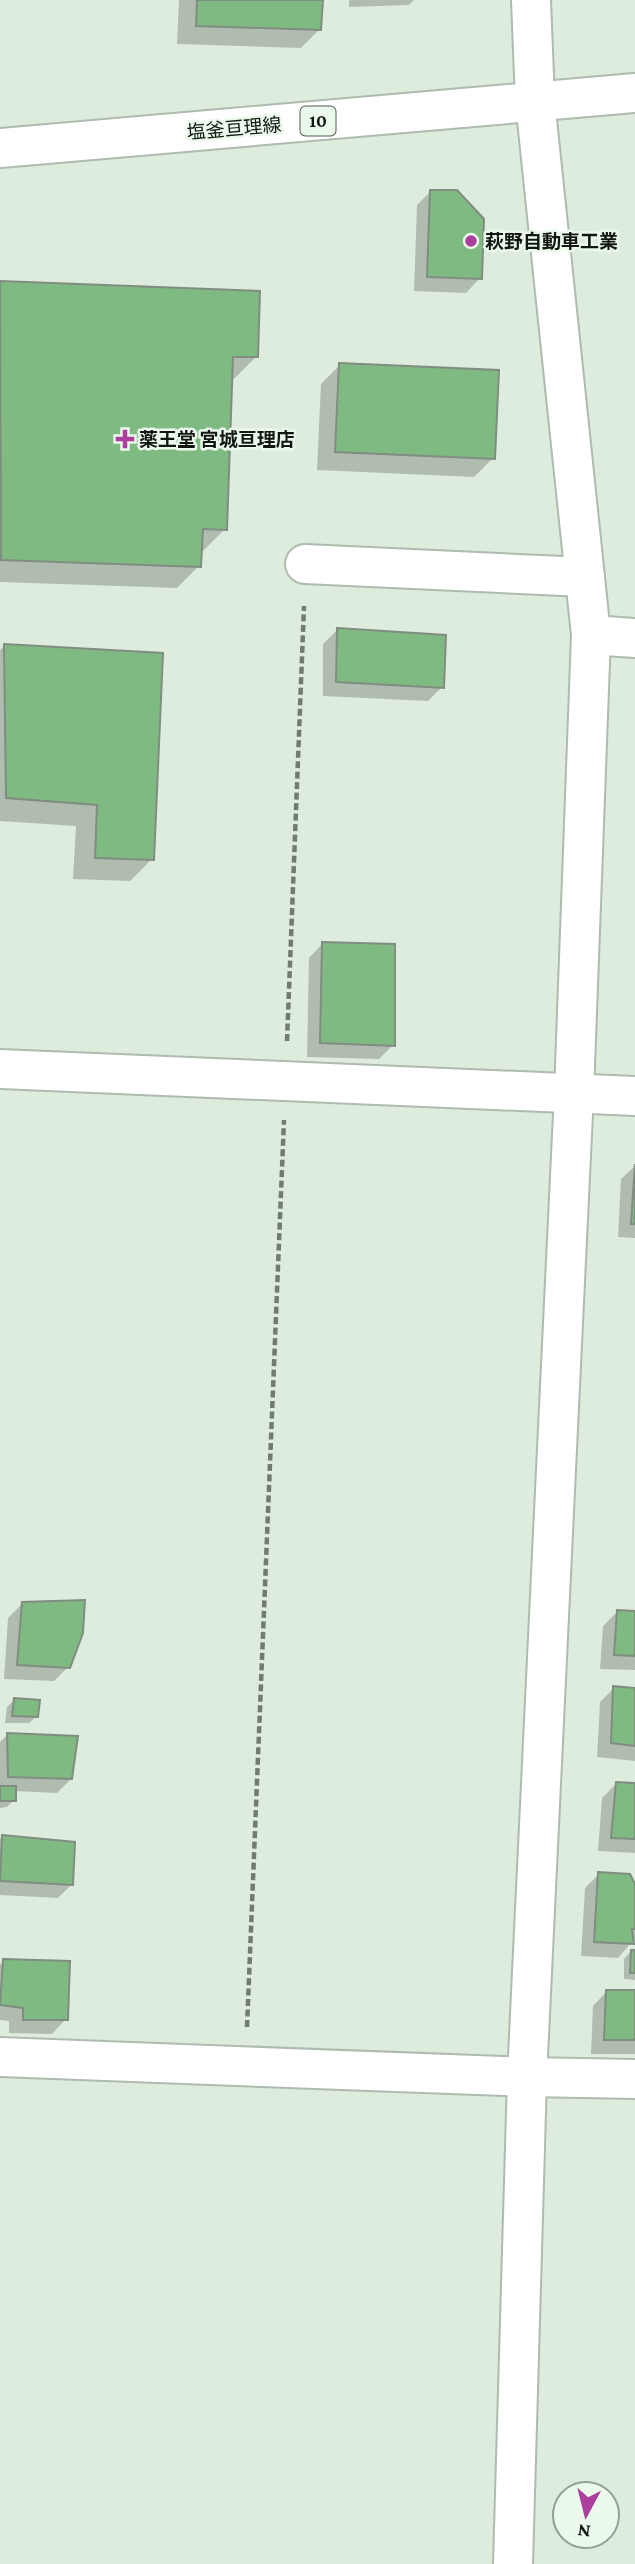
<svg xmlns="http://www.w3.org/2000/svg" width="635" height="2564" font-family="'Crimson Pro','Noto Sans JP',serif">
  <rect width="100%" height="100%" fill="#deecde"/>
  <path fill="#0003" d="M 179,0 L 321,0 L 320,29 L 301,48 L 177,44 Z
    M 349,0 L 414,0 L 409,5 L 349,7 Z
    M 431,191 L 480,278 L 466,293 L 414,291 L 417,205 Z
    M 0,283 L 258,292 L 256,357 L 234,379 L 231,379 L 225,529 L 203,551 L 200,551 L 199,566 L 177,588 L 0,582 Z
    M 340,365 L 493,458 L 474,477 L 317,470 L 321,384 Z
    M 337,630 L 442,687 L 428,701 L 323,696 L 323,644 Z
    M 4,646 L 152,859 L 130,881 L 73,879 L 76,826 L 0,821 L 0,650 Z
    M 323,943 L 393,1045 L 379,1059 L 307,1057 L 309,958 Z
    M 635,1166 L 635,1238 L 618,1237 L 621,1179 Z
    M 22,1604 L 68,1667 L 54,1681 L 4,1679 L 8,1618 Z
    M 617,1612 L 635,1613 L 635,1670 L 600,1669 L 603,1626 Z
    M 614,1688 L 635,1690 L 635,1761 L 597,1757 L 600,1702 Z
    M 14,1700 L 37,1716 L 29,1723 L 5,1723 L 7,1707 Z
    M 8,1734 L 71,1779 L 57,1793 L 14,1791 L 14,1800 L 7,1807 L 0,1808 L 0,1742 Z
    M 616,1784 L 635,1785 L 635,1853 L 598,1851 L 602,1798 Z
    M 3,1837 L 72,1884 L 58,1898 L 0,1895 L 0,1839 Z
    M 599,1874 L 635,1886 L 635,1942 L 632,1942 L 618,1958 L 581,1956 L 585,1888 Z
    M 631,1951 L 635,1952 L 635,1980 L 624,1979 L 624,1959 Z
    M 4,1961 L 66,2019 L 52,2034 L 9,2033 L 9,2021 L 0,2020 L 0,1965 Z
    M 607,1991 L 635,1992 L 635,2054 L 591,2054 L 593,2006 Z"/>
  <path fill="#7fba82" stroke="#808d80" stroke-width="2" d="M 197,0 L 323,0 L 321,30 L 196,26 Z
    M 430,190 L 457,190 L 484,219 L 482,279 L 427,277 Z
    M 0,281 L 260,291 L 258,357 L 233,357 L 227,530 L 203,529 L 201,567 L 1,560 Z
    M 339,363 L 499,370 L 495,459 L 335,452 Z
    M 337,628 L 446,635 L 444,688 L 336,682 Z
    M 4,644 L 163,653 L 154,860 L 95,858 L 97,805 L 6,798 Z
    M 322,942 L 395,944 L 395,1046 L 320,1043 Z
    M 635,1164 L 635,1224 L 631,1224 Z
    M 85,1600 L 83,1633 L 70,1668 L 17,1665 L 22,1602 Z
    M 617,1610 L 635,1611 L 635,1656 L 614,1655 Z
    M 613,1686 L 635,1688 L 635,1746 L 611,1743 Z
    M 14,1698 L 40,1700 L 38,1717 L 12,1716 Z
    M 7,1733 L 78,1736 L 72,1779 L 8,1777 Z
    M 616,1782 L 635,1783 L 635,1839 L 611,1838 Z
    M 0,1786 L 16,1786 L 16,1801 L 0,1801 Z
    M 2,1835 L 75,1842 L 73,1885 L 0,1881 Z
    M 598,1872 L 630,1874 L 635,1884 L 635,1929 L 632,1929 L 634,1944 L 594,1942 Z
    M 631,1950 L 635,1950 L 635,1973 L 630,1973 Z
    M 3,1959 L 70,1961 L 68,2020 L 23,2020 L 23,2008 L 0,2005 Z
    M 606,1990 L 635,1990 L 635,2040 L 604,2040 Z"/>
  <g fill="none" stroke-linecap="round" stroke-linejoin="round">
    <g stroke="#aebbae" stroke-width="42">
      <path id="street" d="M 305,564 L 585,577
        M 0,1069 L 635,1096
        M 527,2077 L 635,2079"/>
    </g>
    <g stroke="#aebbae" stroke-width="42">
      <path id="secondary" d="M 591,635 L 635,638
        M 0,2057 L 527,2077
        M 513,2564 L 527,2077 L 574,1093 L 591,635 L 535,101 L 531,0"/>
    </g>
    <g stroke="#aebbae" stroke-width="42">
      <path id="primary" d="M 0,148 L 635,93"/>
    </g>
    <path stroke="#717b71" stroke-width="4.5" stroke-dasharray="7 3.5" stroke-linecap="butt" d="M 287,1041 L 304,606
      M 247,2027 L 284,1120"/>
    <use href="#street" stroke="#fff" stroke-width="38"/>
    <use href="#secondary" stroke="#fff" stroke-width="38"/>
    <use href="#primary" stroke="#fff" stroke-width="38"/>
  </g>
  <g fill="#ac3f9d" stroke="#ebf9ec" stroke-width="2.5">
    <circle cx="471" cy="241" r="7"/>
    <path d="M121.5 428.5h7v7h7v7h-7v7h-7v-7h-7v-7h7z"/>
  </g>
  <g text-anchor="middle" stroke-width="5" stroke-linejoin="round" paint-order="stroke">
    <rect fill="#ebf9ec" stroke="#535b53" stroke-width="2" x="300.5" y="106.5" width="35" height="29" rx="5"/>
    <g font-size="18" font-weight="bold" fill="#121712">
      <text x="318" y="127">10</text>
    </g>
    <g font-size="19" fill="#121712" stroke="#ebf9ec">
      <text transform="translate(234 128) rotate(-5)" y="7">塩釜亘理線</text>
    </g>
    <g font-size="19" font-weight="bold" fill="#121712" stroke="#ebf9ec" text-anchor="start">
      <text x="485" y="248">萩野自動車工業</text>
      <text x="139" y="446">薬王堂 宮城亘理店</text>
    </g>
  </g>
  <g transform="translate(586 2515) rotate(187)"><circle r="33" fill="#ebf9ec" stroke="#949f95" stroke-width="2"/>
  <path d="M0-5L12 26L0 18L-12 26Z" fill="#ac3f9d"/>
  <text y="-10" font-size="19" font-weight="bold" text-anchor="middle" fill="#121712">N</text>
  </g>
</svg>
